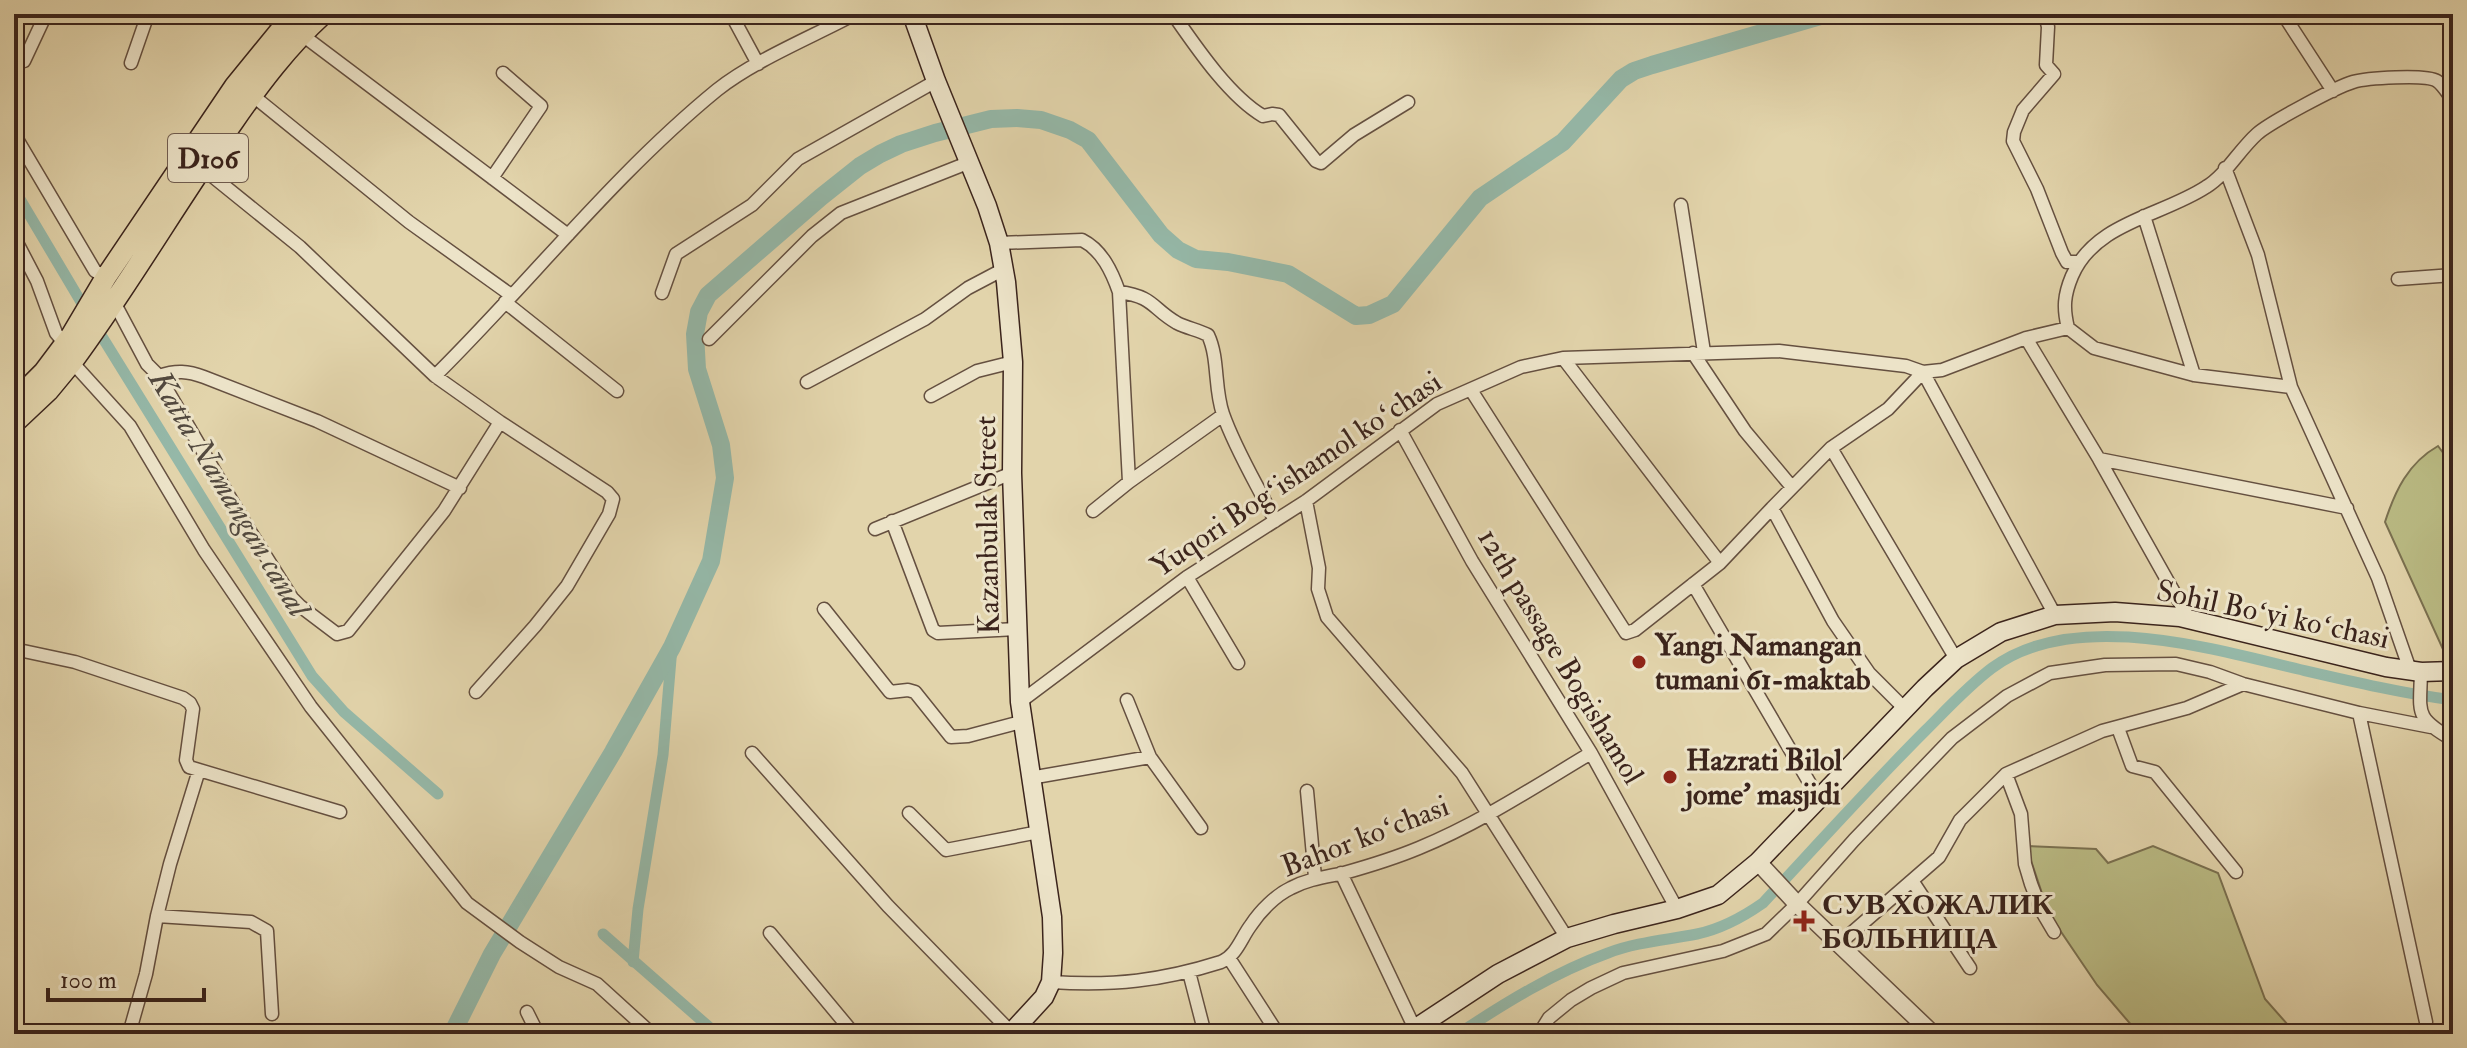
<svg xmlns="http://www.w3.org/2000/svg" width="2467" height="1048" font-family="'IM FELL Double Pica',serif">
  <rect width="100%" height="100%" fill="#e2d4ab"/>
  <filter id="stains"><feTurbulence type="fractalNoise" baseFrequency=".0025" numOctaves="4"/><feColorMatrix values="0 0 0 0 .2 0 0 0 0 .09 0 0 0 0 .02 0 0 0 .5 -.17"/></filter>
  <radialGradient id="worn" r=".72"><stop offset=".6" stop-color="#630" stop-opacity="0"/><stop offset="1" stop-color="#630" stop-opacity=".3"/></radialGradient>
  <path fill="#babb84" stroke="#7a7050" stroke-width="2" d="M 2438,446 L 2453,466 L 2453,655 L 2446,656 L 2385,522 C 2395,491 2408,463 2438,446 Z
    M 2026,846 L 2096,849 L 2108,863 L 2153,846 L 2218,873 L 2265,999 L 2296,1034 L 2139,1034 L 2097,985 L 2049,914 Z"/>
  <g fill="none" stroke-linecap="round" stroke-linejoin="round">
    <path stroke="#95b8a8" stroke-width="11" d="M 14,189 L 87,312
      M 96,327 L 312,676 L 344,712 L 438,794
      M 603,934 L 717,1034
      M 633,962 L 638,909 L 663,755 L 672,647
      M 1458,1034 C 1505,1003 1555,972 1608,953 C 1637,942 1667,940 1697,934 C 1721,929 1743,917 1763,903 C 1817,845 1870,786 1926,730 C 1947,709 1968,686 1992,668 C 2073,608 2209,648 2298,669 C 2350,681 2401,693 2453,700"/>
    <path stroke="#95b8a8" stroke-width="18" d="M 452,1034 L 492,954 L 613,752 L 672,647 L 711,561 L 725,478 L 721,445 L 697,369 L 695,334 L 699,312 L 708,295 L 821,197 L 860,166 L 880,154 L 901,144 L 935,133 L 991,119 L 1017,118 L 1041,120 L 1070,130 L 1088,140 L 1161,235 L 1178,250 L 1196,259 L 1228,262 L 1288,274 L 1356,316 L 1369,315 L 1393,304 L 1480,198 L 1563,142 L 1621,79 L 1634,71 L 1652,65 L 1827,14"/>
    <g stroke="#655040" stroke-width="15">
      <path id="minor" d="M 266,14 L 284,26
        M 731,14 L 758,64
        M 1173,14 C 1196,47 1229,96 1263,116 L 1272,114 L 1279,115 L 1316,161 L 1321,163 L 1354,135 L 1408,102
        M 2045,14 L 2048,27 L 2046,65 L 2054,74 L 2023,110 L 2014,132 L 2013,141 L 2037,189 L 2062,253 L 2067,262 L 2078,262
        M 2283,14 L 2333,91
        M 301,34 L 568,235
        M 24,61 L 46,14
        M 131,63 L 148,14
        M 252,95 L 409,222 L 511,295
        M 14,134 L 95,271 L 106,277
        M 201,167 L 300,247 L 435,376 L 500,422 L 607,492 L 613,499 L 609,514 L 567,586 L 535,626 L 476,692
        M 2225,168 L 2258,255 L 2291,387 L 2378,578 L 2410,670
        M 492,178 L 541,106 L 503,73
        M 1681,205 L 1704,352
        M 2144,216 L 2194,375
        M 14,237 L 37,281 L 56,333 L 65,344
        M 999,243 L 1082,240 C 1102,250 1112,272 1119,292 L 1129,482
        M 2398,279 L 2453,275
        M 1119,292 C 1155,297 1151,308 1177,323 C 1187,328 1198,330 1208,335 C 1219,358 1214,389 1223,414 C 1236,451 1258,486 1275,521
        M 662,293 L 676,254 L 752,205 L 798,159 L 936,81
        M 114,302 L 147,364 L 159,376 L 243,520 L 292,598 L 300,606 L 337,634 L 348,631 L 444,511 L 500,422
        M 505,302 L 617,391
        M 2068,328 L 2094,348 L 2194,375 L 2291,387
        M 2026,338 L 2099,459 L 2189,619
        M 709,339 L 812,236 L 841,213 L 970,162
        M 1693,353 L 1745,431 L 1791,486
        M 1563,358 L 1720,563
        M 72,362 L 130,426 L 204,550 L 311,707 L 467,903 L 520,942 L 559,967 L 597,984 L 652,1034
        M 159,376 C 176,370 188,371 204,377 L 317,421 L 460,488
        M 435,376 C 530,282 613,175 717,90 C 755,60 812,37 855,14
        M 807,382 L 925,319 L 968,288 L 1004,269
        M 1471,390 L 1626,633 L 1635,630 L 1720,563 L 1772,508 L 1833,621 L 1869,673 L 1905,709
        M 931,396 L 977,371 L 1013,362
        M 1400,430 L 1472,561 L 1591,753 L 1677,909
        M 1831,448 L 1956,659
        M 2099,459 L 2347,508
        M 1306,501 L 1319,568 L 1318,589 L 1327,617 L 1462,773 L 1567,938
        M 1772,508 L 1831,448 L 1888,409 L 1923,372 L 2055,615
        M 1093,511 L 1129,482 L 1223,415
        M 892,521 L 933,630 L 938,633 L 1017,629
        M 875,529 L 1012,473
        M 1187,577 L 1238,663
        M 1693,584 L 1819,799
        M 824,609 L 890,692 L 908,690 L 915,692 L 951,737 L 968,736 L 1021,722
        M 14,649 L 75,662 L 183,698 L 190,703 L 193,709 L 186,760 L 189,767 L 340,812
        M 2421,672 C 2420,714 2414,717 2453,740
        M 1127,700 L 1150,757 L 1201,828
        M 1020,702 L 1187,577 L 1306,501 L 1437,404 L 1521,367 L 1563,358 L 1779,351 L 1906,366 L 1923,372 L 1942,370 L 2026,338 L 2068,328 C 2063,308 2064,295 2072,276 C 2095,222 2162,216 2206,187 C 2226,175 2239,150 2257,134 C 2269,123 2336,87 2353,82 C 2366,78 2426,74 2437,81 C 2443,85 2448,94 2453,100
        M 2359,713 L 2426,1022
        M 2118,728 L 2132,766 L 2155,772 L 2236,872
        M 752,753 L 888,906 L 1011,1032
        M 2006,774 L 2021,814 L 2025,864 L 2031,884 L 2041,910 L 2054,932
        M 1030,778 L 1150,757
        M 1307,791 L 1315,877
        M 909,813 L 946,850 L 1039,832
        M 1341,873 L 1415,1029
        M 1913,882 L 1970,968
        M 157,916 L 251,922 L 267,931 L 272,1014
        M 770,933 L 854,1034
        M 1840,943 L 1939,857 L 1960,820 L 2006,774 L 2102,731 L 2187,708 L 2243,684
        M 1229,958 L 1278,1034
        M 1189,972 L 1205,1034
        M 1051,982 C 1114,986 1161,981 1221,962 C 1237,955 1241,938 1251,925 C 1260,911 1276,895 1291,888 C 1308,879 1325,877 1344,873 C 1369,866 1395,858 1419,848 C 1480,823 1534,787 1591,753
        M 527,1012 L 538,1034
        M 129,1034 L 146,974 L 157,916 L 170,864 L 199,770
        M 1539,1034 L 1549,1018 L 1571,1000 L 1591,988 L 1623,973 L 1723,951 L 1766,934 L 1797,904 L 1854,840 L 1952,738 L 2007,696 L 2050,673 L 2105,665 L 2176,664 L 2210,672 L 2243,684 L 2359,713 L 2431,727"/>
    </g>
    <g stroke="#655040" stroke-width="19">
      <path id="tertiary" d="M 1758,862 L 1797,904 L 1933,1034"/>
    </g>
    <g stroke="#3b241c" stroke-width="21">
      <path id="secondary" d="M 912,14 L 936,81 L 987,206 L 999,243 L 1006,282 L 1013,362 L 1012,473 L 1020,702 L 1052,917 L 1053,953 L 1051,982 L 1044,997 L 1010,1034
        M 1407,1034 L 1498,974 L 1567,938 L 1614,924 L 1677,909 L 1718,895 L 1758,862 L 1925,688 L 1956,659 L 2001,632 L 2055,615 L 2115,612 L 2180,617 L 2386,667 L 2421,672 L 2453,671"/>
    </g>
    <g stroke="#3b241c" stroke-width="23">
      <path id="primary" d="M 14,402 L 44,372 L 71,336 L 106,277 L 235,86 L 284,26 L 297,14
        M 14,423 L 48,391 L 72,362 C 129,285 177,201 233,122 C 260,83 288,46 323,14"/>
    </g>
    <use href="#minor" stroke="#ece3c8" stroke-width="12"/>
    <use href="#tertiary" stroke="#ece3c8" stroke-width="16"/>
    <use href="#secondary" stroke="#ece3c8" stroke-width="18"/>
    <use href="#primary" stroke="#e2d4ab" stroke-width="20"/>
  </g>
  <g fill="#8f2418" stroke="#ece3c8" stroke-width="3">
    <circle cx="1639" cy="662" r="8"/>
    <circle cx="1670" cy="777" r="8"/>
    <path d="M1800 909h8v8h8v8h-8v8h-8v-8h-8v-8h8z"/>
  </g>
  <g text-anchor="middle" stroke-width="6" stroke-linejoin="round" paint-order="stroke">
    <rect fill="#ece3c8" stroke="#705d50" stroke-width="2" x="168" y="134" width="80" height="48" rx="6"/>
    <g font-size="28" font-weight="bold" fill="#3b241c">
      <text x="208" y="168">D106</text>
    </g>
    <g font-size="30" fill="#3b241c" stroke="#ece3c8">
      <text transform="translate(1296 474) rotate(-34)" y="10">Yuqori Bogʻishamol koʻchasi</text>
      <text transform="translate(987 525) rotate(-91)" y="10">Kazanbulak Street</text>
      <text transform="translate(2273 614) rotate(12)" y="10">Sohil Boʻyi koʻchasi</text>
      <text transform="translate(1561 656) rotate(59)" y="10">12th passage Bogishamol</text>
      <text transform="translate(1365 836) rotate(-21)" y="10">Bahor koʻchasi</text>
    </g>
    <g font-size="30" font-weight="bold" fill="#3b241c" stroke="#ece3c8" text-anchor="start">
      <text x="1655" y="655">Yangi Namangan<tspan x="1655" dy="34">tumani 61-maktab</tspan></text>
      <text x="1686" y="770">Hazrati Bilol<tspan x="1686" dy="34">jome’ masjidi</tspan></text>
      <text x="1822" y="914">СУВ ХОЖАЛИК<tspan x="1822" dy="34">БОЛЬНИЦА</tspan></text>
    </g>
    <g font-size="32" font-style="italic" fill="#52493f" stroke="#ece3c8">
      <text transform="translate(230 493) rotate(59)" y="11">Katta Namangan canal</text>
    </g>
  </g>
  <rect width="2467" height="1048" fill="none" stroke="#e2d4ab" stroke-width="48"/>
  <rect x="16" y="16" width="2435" height="1016" fill="none" stroke="#3b241c" stroke-width="4"/>
  <rect x="24" y="24" width="2419" height="1000" fill="none" stroke="#3b241c" stroke-width="2"/>
  <path d="M48 988v12h156v-12" fill="none" stroke="#3b241c" stroke-width="4"/>
  <text x="60" y="988" font-size="24" fill="#3b241c" stroke="#ece3c8" stroke-width="6" paint-order="stroke">100 m</text>
  <rect width="100%" height="100%" filter="url(#stains)"/>
  <rect width="100%" height="100%" fill="url(#worn)"/>
</svg>
